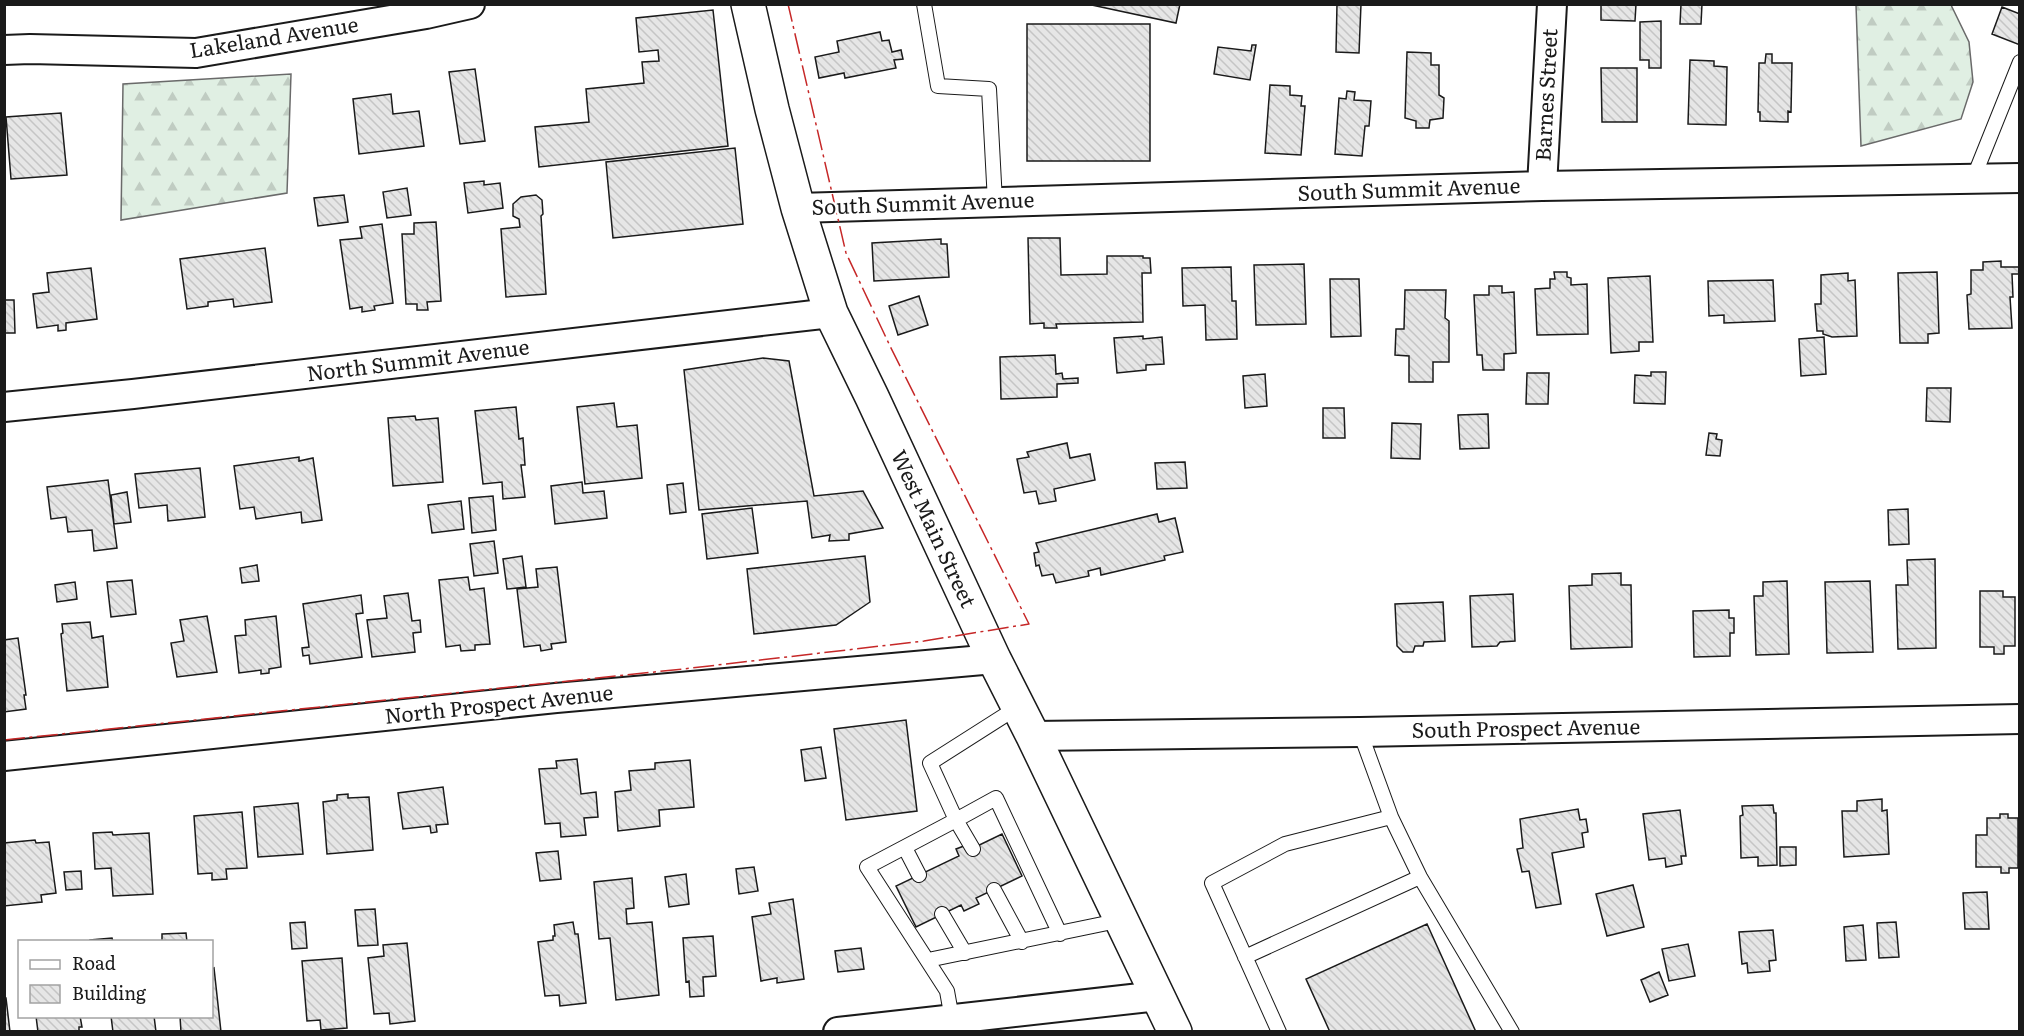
<svg xmlns="http://www.w3.org/2000/svg" width="2024" height="1036" font-family="Literata,serif">
  <defs>
    <pattern id="forest-firs" width="22" height="20" patternUnits="userSpaceOnUse" patternTransform="scale(1.5)"><rect width="22" height="20" fill="#e0efe3"/><path d="M5 1l3.5 6h-7zM16 11l3.5 6h-7z" fill="#c0ccc2"/></pattern>
    <pattern id="building-back-hatch" width="6" height="6" patternUnits="userSpaceOnUse" patternTransform="scale(1.5)"><rect width="6" height="6" fill="#e6e6e6"/><path d="M-1 5l2 2M0 0l6 6M5-1l2 2" fill="none" stroke="#c5c5c5"/></pattern>
  </defs>
  <rect width="100%" height="100%" fill="#fff"/>
  <path fill="url(#forest-firs)" stroke="#6a6a6a" stroke-width="1.5" d="M 1856,5 L 1951,5 L 1969,42 L 1973,82 L 1961,119 L 1861,146 Z
    M 291,74 L 287,193 L 121,220 L 123,84 Z"/>
  <path fill="url(#building-back-hatch)" stroke="#1a1a1a" stroke-width="1.5" d="M 1087,4 L 1180,4 L 1176,23 Z
    M 1337,4 L 1361,4 L 1359,53 L 1336,52 Z
    M 1601,4 L 1636,4 L 1635,21 L 1601,20 Z
    M 1681,4 L 1702,4 L 1701,24 L 1680,24 Z
    M 2002,7 L 2020,14 L 2020,45 L 1992,34 Z
    M 713,10 L 728,146 L 539,167 L 535,127 L 589,122 L 586,89 L 644,83 L 642,62 L 659,61 L 658,50 L 639,52 L 636,18 Z
    M 1661,21 L 1661,68 L 1649,68 L 1649,60 L 1640,60 L 1640,22 Z
    M 1027,24 L 1150,24 L 1150,161 L 1027,161 Z
    M 880,32 L 882,41 L 889,40 L 892,52 L 901,50 L 903,59 L 894,60 L 896,68 L 845,78 L 844,73 L 819,78 L 815,57 L 839,52 L 837,41 Z
    M 1252,45 L 1256,45 L 1250,80 L 1214,74 L 1218,47 L 1251,51 Z
    M 1407,52 L 1431,53 L 1431,65 L 1439,65 L 1439,95 L 1444,98 L 1443,118 L 1430,120 L 1429,128 L 1416,128 L 1416,121 L 1405,118 Z
    M 1766,54 L 1772,54 L 1772,63 L 1792,63 L 1791,112 L 1788,111 L 1788,122 L 1760,121 L 1760,112 L 1758,112 L 1759,63 L 1765,63 Z
    M 1690,60 L 1714,61 L 1714,66 L 1727,67 L 1726,125 L 1688,124 Z
    M 1601,68 L 1637,68 L 1637,122 L 1602,122 Z
    M 475,69 L 485,141 L 460,144 L 449,72 Z
    M 1270,85 L 1290,86 L 1290,95 L 1302,96 L 1301,106 L 1305,106 L 1301,155 L 1265,153 Z
    M 1347,91 L 1355,92 L 1354,100 L 1371,101 L 1369,126 L 1365,126 L 1362,156 L 1335,154 L 1339,98 L 1346,99 Z
    M 391,94 L 393,114 L 419,111 L 424,146 L 359,154 L 353,99 Z
    M 61,113 L 67,175 L 11,179 L 6,117 Z
    M 735,148 L 743,224 L 613,238 L 606,162 Z
    M 484,181 L 484,185 L 500,183 L 503,208 L 468,213 L 464,183 Z
    M 407,188 L 411,215 L 387,218 L 383,192 Z
    M 344,195 L 348,222 L 318,226 L 314,198 Z
    M 536,195 L 542,200 L 543,214 L 541,216 L 546,294 L 506,297 L 501,229 L 520,227 L 519,219 L 513,216 L 513,204 L 521,197 Z
    M 436,222 L 441,301 L 427,302 L 428,310 L 417,310 L 417,304 L 406,304 L 402,234 L 414,234 L 414,223 Z
    M 382,224 L 393,303 L 374,306 L 375,310 L 362,312 L 362,307 L 350,309 L 340,240 L 362,238 L 360,227 Z
    M 1028,238 L 1060,238 L 1061,275 L 1107,274 L 1107,256 L 1143,256 L 1143,258 L 1150,258 L 1151,273 L 1142,273 L 1143,322 L 1056,324 L 1057,328 L 1044,328 L 1044,323 L 1030,324 Z
    M 941,239 L 941,244 L 947,244 L 949,277 L 874,281 L 872,243 Z
    M 265,248 L 272,302 L 234,307 L 233,299 L 208,302 L 208,306 L 187,309 L 180,259 Z
    M 2001,261 L 2001,267 L 2020,267 L 2020,274 L 2012,274 L 2013,297 L 2010,297 L 2012,328 L 1969,329 L 1967,295 L 1971,294 L 1971,270 L 1983,270 L 1983,262 Z
    M 1304,264 L 1306,324 L 1256,325 L 1254,265 Z
    M 1231,267 L 1232,301 L 1236,301 L 1237,339 L 1206,340 L 1205,305 L 1183,306 L 1182,268 Z
    M 91,268 L 97,319 L 66,323 L 66,330 L 58,331 L 58,325 L 37,328 L 33,294 L 49,292 L 47,273 Z
    M 1554,272 L 1567,272 L 1567,277 L 1571,278 L 1571,285 L 1587,284 L 1588,334 L 1537,335 L 1535,289 L 1550,288 L 1550,279 L 1555,279 Z
    M 1937,272 L 1939,333 L 1928,334 L 1928,343 L 1900,343 L 1898,273 Z
    M 1848,273 L 1848,281 L 1855,280 L 1857,336 L 1832,337 L 1823,334 L 1823,331 L 1817,331 L 1815,304 L 1821,304 L 1821,275 Z
    M 1650,276 L 1653,342 L 1639,342 L 1639,351 L 1611,353 L 1608,278 Z
    M 1330,279 L 1359,279 L 1361,336 L 1331,337 Z
    M 1773,280 L 1775,321 L 1724,323 L 1724,315 L 1709,316 L 1708,281 Z
    M 1489,286 L 1502,286 L 1502,293 L 1514,292 L 1516,353 L 1504,354 L 1504,370 L 1483,370 L 1482,355 L 1477,355 L 1474,295 L 1489,295 Z
    M 1405,290 L 1446,290 L 1445,318 L 1449,321 L 1449,362 L 1433,362 L 1433,382 L 1409,382 L 1409,356 L 1395,355 L 1396,329 L 1404,329 Z
    M 919,296 L 928,325 L 898,335 L 889,306 Z
    M 4,300 L 14,300 L 15,333 L 4,333 Z
    M 1143,336 L 1143,339 L 1162,337 L 1164,364 L 1146,365 L 1146,370 L 1117,373 L 1114,338 Z
    M 1824,337 L 1826,374 L 1801,376 L 1799,339 Z
    M 1055,355 L 1056,374 L 1062,373 L 1063,379 L 1078,378 L 1078,383 L 1057,384 L 1057,397 L 1001,399 L 1000,357 Z
    M 763,358 L 789,361 L 814,496 L 863,491 L 883,528 L 849,534 L 849,540 L 829,541 L 830,535 L 812,538 L 807,501 L 699,510 L 684,370 Z
    M 1651,372 L 1666,372 L 1665,404 L 1634,403 L 1635,375 L 1651,376 Z
    M 1527,373 L 1549,373 L 1548,404 L 1526,404 Z
    M 1265,374 L 1267,406 L 1245,408 L 1243,376 Z
    M 1927,388 L 1951,388 L 1950,422 L 1926,421 Z
    M 614,403 L 617,427 L 637,425 L 642,478 L 585,484 L 577,407 Z
    M 516,407 L 519,439 L 523,438 L 525,465 L 521,465 L 525,497 L 503,499 L 502,482 L 483,484 L 475,411 Z
    M 1323,408 L 1344,408 L 1345,438 L 1323,438 Z
    M 1488,414 L 1489,448 L 1460,449 L 1458,415 Z
    M 415,416 L 416,420 L 438,418 L 443,482 L 393,486 L 388,418 Z
    M 1392,423 L 1421,424 L 1420,459 L 1391,458 Z
    M 1709,433 L 1717,434 L 1716,439 L 1722,440 L 1720,456 L 1706,455 Z
    M 1067,443 L 1070,458 L 1090,454 L 1095,480 L 1054,489 L 1056,501 L 1039,504 L 1036,491 L 1024,493 L 1017,459 L 1029,457 L 1027,452 Z
    M 299,457 L 299,461 L 313,458 L 322,520 L 302,523 L 301,512 L 256,519 L 254,507 L 240,509 L 234,466 Z
    M 1185,462 L 1187,488 L 1157,489 L 1155,463 Z
    M 200,468 L 205,517 L 168,521 L 167,505 L 139,508 L 135,474 Z
    M 108,480 L 117,548 L 94,551 L 92,530 L 68,532 L 66,517 L 51,519 L 47,487 Z
    M 582,482 L 583,493 L 604,491 L 607,518 L 555,524 L 551,486 Z
    M 683,483 L 686,512 L 670,514 L 667,485 Z
    M 127,492 L 131,522 L 114,524 L 111,495 Z
    M 493,496 L 496,530 L 472,533 L 469,498 Z
    M 461,501 L 464,529 L 432,533 L 428,505 Z
    M 752,508 L 758,553 L 707,559 L 702,514 Z
    M 1908,509 L 1909,544 L 1889,545 L 1888,510 Z
    M 1157,514 L 1159,522 L 1175,518 L 1183,552 L 1164,556 L 1165,560 L 1101,575 L 1100,568 L 1088,571 L 1089,576 L 1056,583 L 1053,574 L 1042,576 L 1039,565 L 1036,566 L 1034,553 L 1039,552 L 1036,543 Z
    M 494,541 L 498,573 L 474,576 L 470,544 Z
    M 522,556 L 526,587 L 507,589 L 503,559 Z
    M 865,556 L 870,602 L 836,625 L 754,634 L 747,569 Z
    M 1935,559 L 1936,648 L 1898,649 L 1896,585 L 1908,585 L 1907,560 Z
    M 257,565 L 259,581 L 242,583 L 240,568 Z
    M 557,567 L 566,642 L 551,644 L 552,649 L 541,651 L 540,645 L 524,647 L 517,589 L 538,587 L 536,569 Z
    M 1621,573 L 1621,585 L 1631,585 L 1632,647 L 1571,649 L 1569,586 L 1592,585 L 1592,574 Z
    M 468,577 L 470,590 L 484,588 L 490,644 L 475,645 L 475,650 L 461,651 L 460,645 L 446,647 L 439,580 Z
    M 132,580 L 136,614 L 111,617 L 107,582 Z
    M 1787,581 L 1789,654 L 1756,655 L 1754,596 L 1763,596 L 1763,582 Z
    M 1870,581 L 1873,652 L 1827,653 L 1825,582 Z
    M 75,582 L 77,599 L 57,602 L 55,585 Z
    M 1980,591 L 2003,591 L 2003,597 L 2015,597 L 2015,646 L 2004,646 L 2004,654 L 1994,654 L 1994,647 L 1980,647 Z
    M 408,593 L 412,621 L 420,620 L 421,632 L 413,633 L 415,652 L 372,657 L 367,620 L 387,618 L 384,596 Z
    M 1513,594 L 1515,641 L 1500,642 L 1497,646 L 1472,647 L 1470,596 Z
    M 361,595 L 363,613 L 356,614 L 362,657 L 310,664 L 309,655 L 303,656 L 302,648 L 309,647 L 303,604 Z
    M 1443,602 L 1445,641 L 1424,642 L 1423,646 L 1415,646 L 1413,652 L 1403,652 L 1397,646 L 1395,604 Z
    M 1729,610 L 1729,618 L 1734,618 L 1734,633 L 1730,633 L 1730,656 L 1694,657 L 1693,611 Z
    M 207,616 L 217,672 L 177,677 L 171,643 L 184,641 L 180,620 Z
    M 276,616 L 281,667 L 269,669 L 269,673 L 261,674 L 261,670 L 239,673 L 235,636 L 246,635 L 245,620 Z
    M 90,622 L 92,638 L 103,636 L 108,687 L 67,691 L 61,634 L 63,633 L 62,624 Z
    M 18,638 L 26,695 L 24,695 L 26,709 L 4,712 L 4,640 Z
    M 906,720 L 917,811 L 846,820 L 834,729 Z
    M 821,747 L 826,778 L 805,781 L 801,750 Z
    M 577,759 L 581,794 L 596,792 L 598,817 L 584,818 L 586,835 L 561,837 L 560,823 L 545,824 L 539,769 L 557,768 L 556,761 Z
    M 690,760 L 694,807 L 659,810 L 660,826 L 618,831 L 615,792 L 631,790 L 629,771 L 655,769 L 655,763 Z
    M 443,787 L 448,824 L 436,825 L 437,832 L 431,833 L 430,826 L 403,829 L 398,793 Z
    M 348,794 L 348,798 L 369,797 L 373,850 L 327,854 L 323,802 L 337,800 L 337,795 Z
    M 1882,799 L 1882,811 L 1887,810 L 1889,854 L 1844,857 L 1842,811 L 1857,811 L 1857,801 Z
    M 298,803 L 303,854 L 258,857 L 254,807 Z
    M 1773,805 L 1774,813 L 1776,813 L 1777,865 L 1758,866 L 1758,857 L 1741,858 L 1740,816 L 1743,815 L 1742,806 Z
    M 1578,809 L 1580,820 L 1586,819 L 1588,832 L 1582,833 L 1584,847 L 1552,853 L 1561,904 L 1536,908 L 1529,871 L 1522,872 L 1517,849 L 1523,848 L 1520,819 Z
    M 1680,810 L 1686,856 L 1681,856 L 1682,864 L 1666,867 L 1665,858 L 1649,860 L 1643,814 Z
    M 242,812 L 247,868 L 226,869 L 227,879 L 212,880 L 212,873 L 198,874 L 194,816 Z
    M 2000,814 L 2008,814 L 2008,818 L 2018,818 L 2018,868 L 2009,868 L 2009,873 L 2001,873 L 2001,867 L 1976,867 L 1976,835 L 1987,835 L 1987,818 L 2000,818 Z
    M 112,832 L 113,835 L 149,833 L 153,894 L 113,896 L 111,868 L 95,869 L 93,833 Z
    M 1002,834 L 1022,876 L 976,898 L 979,904 L 964,911 L 961,905 L 916,927 L 896,886 L 959,856 L 956,849 L 964,846 L 967,851 Z
    M 35,840 L 36,843 L 49,842 L 56,893 L 41,895 L 42,902 L 4,906 L 4,843 Z
    M 1780,847 L 1796,847 L 1796,865 L 1780,866 Z
    M 558,851 L 561,879 L 540,881 L 536,853 Z
    M 754,867 L 758,891 L 739,894 L 736,869 Z
    M 81,871 L 82,889 L 66,890 L 64,872 Z
    M 686,874 L 689,904 L 669,907 L 665,877 Z
    M 632,878 L 634,908 L 626,909 L 627,924 L 652,922 L 659,995 L 616,1000 L 610,938 L 599,939 L 594,882 Z
    M 1633,885 L 1644,927 L 1607,936 L 1596,894 Z
    M 1987,892 L 1989,929 L 1965,929 L 1963,893 Z
    M 793,899 L 804,979 L 777,983 L 777,978 L 761,981 L 752,917 L 771,914 L 769,903 Z
    M 375,909 L 378,945 L 358,946 L 355,910 Z
    M 305,922 L 307,948 L 292,949 L 290,923 Z
    M 573,922 L 575,934 L 578,934 L 586,1003 L 560,1006 L 559,995 L 545,996 L 538,942 L 553,940 L 553,936 L 555,936 L 554,925 Z
    M 1896,922 L 1899,957 L 1879,958 L 1877,923 Z
    M 1427,924 L 1476,1032 L 1330,1032 L 1306,979 Z
    M 1863,925 L 1866,960 L 1846,961 L 1844,927 Z
    M 1773,930 L 1776,960 L 1769,961 L 1770,971 L 1748,973 L 1747,963 L 1742,964 L 1739,932 Z
    M 186,933 L 187,942 L 162,942 L 162,934 Z
    M 713,936 L 716,976 L 703,977 L 704,996 L 690,997 L 689,981 L 686,982 L 683,938 Z
    M 112,938 L 113,942 L 90,942 L 90,940 Z
    M 407,943 L 415,1021 L 390,1024 L 389,1013 L 374,1014 L 368,958 L 384,956 L 383,945 Z
    M 1688,944 L 1695,976 L 1669,981 L 1662,949 Z
    M 861,948 L 864,969 L 838,972 L 835,951 Z
    M 342,958 L 347,1028 L 321,1030 L 320,1020 L 307,1021 L 302,961 Z
    M 214,968 L 221,1032 L 181,1032 L 180,1016 L 212,1016 L 212,969 Z
    M 1659,972 L 1668,995 L 1650,1002 L 1641,980 Z
    M 4,998 L 6,998 L 10,1032 L 4,1032 Z
    M 36,1016 L 80,1016 L 82,1027 L 79,1027 L 79,1032 L 38,1032 Z
    M 111,1016 L 154,1016 L 156,1032 L 113,1032 Z"/>
  <g fill="none" stroke-linecap="round" stroke-linejoin="round">
    <g stroke="#1a1a1a" stroke-width="16">
      <path id="lane" d="M 924,4 L 938,86 L 989,89 L 995,202
        M 1973,179 L 2020,62
        M 1391,817 L 1420,877 L 1512,1032
        M 905,848 L 919,875
        M 973,849 L 956,820 L 996,798 L 1060,934
        M 994,890 L 1022,942
        M 942,914 L 965,953
        M 1245,957 L 1420,877
        M 928,960 L 1122,920
        M 952,1019 L 947,991 L 867,867 L 956,820 L 930,763 L 1018,707
        M 1279,1032 L 1212,883 L 1285,844 L 1391,817 L 1360,732"/>
    </g>
    <g stroke="#1a1a1a" stroke-width="32">
      <path id="street" d="M 4,50 L 30,49 L 196,53 L 426,14 L 470,4
        M 1542,186 L 1552,4
        M 798,208 L 1542,186 L 2020,178
        M 4,407 L 133,394 L 831,313
        M 1033,736 L 1360,732 L 2020,719
        M 4,756 L 556,698 L 994,659
        M 838,1032 L 1158,996"/>
    </g>
    <g stroke="#1a1a1a" stroke-width="36">
      <path id="primary" d="M 748,4 L 772,109 L 798,208 L 831,313 L 872,397 L 994,659 L 1033,736 L 1175,1032"/>
    </g>
    <use href="#lane" stroke="#fff" stroke-width="14"/>
    <use href="#street" stroke="#fff" stroke-width="28"/>
    <use href="#primary" stroke="#fff" stroke-width="33"/>
    <path stroke="#c62828" stroke-width="1.5" stroke-dasharray="21 4.5 3 4.5" stroke-linecap="butt" d="M 4,740 L 683,669 L 924,641 L 1029,624 L 890,346 L 846,253 L 788,4"/>
  </g>
  <g text-anchor="middle" stroke-width="4.5" stroke-linejoin="round" paint-order="stroke">
    <g font-size="21" fill="#1a1a1a" stroke="#fff">
      <text transform="translate(274 38) rotate(-9)" y="7">Lakeland Avenue</text>
      <text transform="translate(1547 95) rotate(-87)" y="7">Barnes Street</text>
      <text transform="translate(1409 190) rotate(-2)" y="7">South Summit Avenue</text>
      <text transform="translate(923 204) rotate(-2)" y="7">South Summit Avenue</text>
      <text transform="translate(418 361) rotate(-7)" y="7">North Summit Avenue</text>
      <text transform="translate(933 529) rotate(65)" y="7">West Main Street</text>
      <text transform="translate(499 705) rotate(-6)" y="7">North Prospect Avenue</text>
      <text transform="translate(1526 729) rotate(-1)" y="7">South Prospect Avenue</text>
    </g>
  </g>
  <rect width="2024" height="1036" fill="none" stroke="#1a1a1a" stroke-width="12"/>
  <rect x="18" y="940" width="195" height="78" fill="#ffffff" stroke="#a3a3a3" stroke-width="1.5"/>
  <rect x="30" y="960" width="30" height="9" fill="#ffffff" stroke="#a3a3a3" stroke-width="1.5"/>
  <text x="72" y="970" font-size="18" fill="#1a1a1a">Road</text>
  <rect x="30" y="985" width="30" height="18" fill="url(#building-back-hatch)" stroke="#a3a3a3" stroke-width="1.5"/>
  <text x="72" y="1000" font-size="18" fill="#1a1a1a">Building</text>
</svg>
